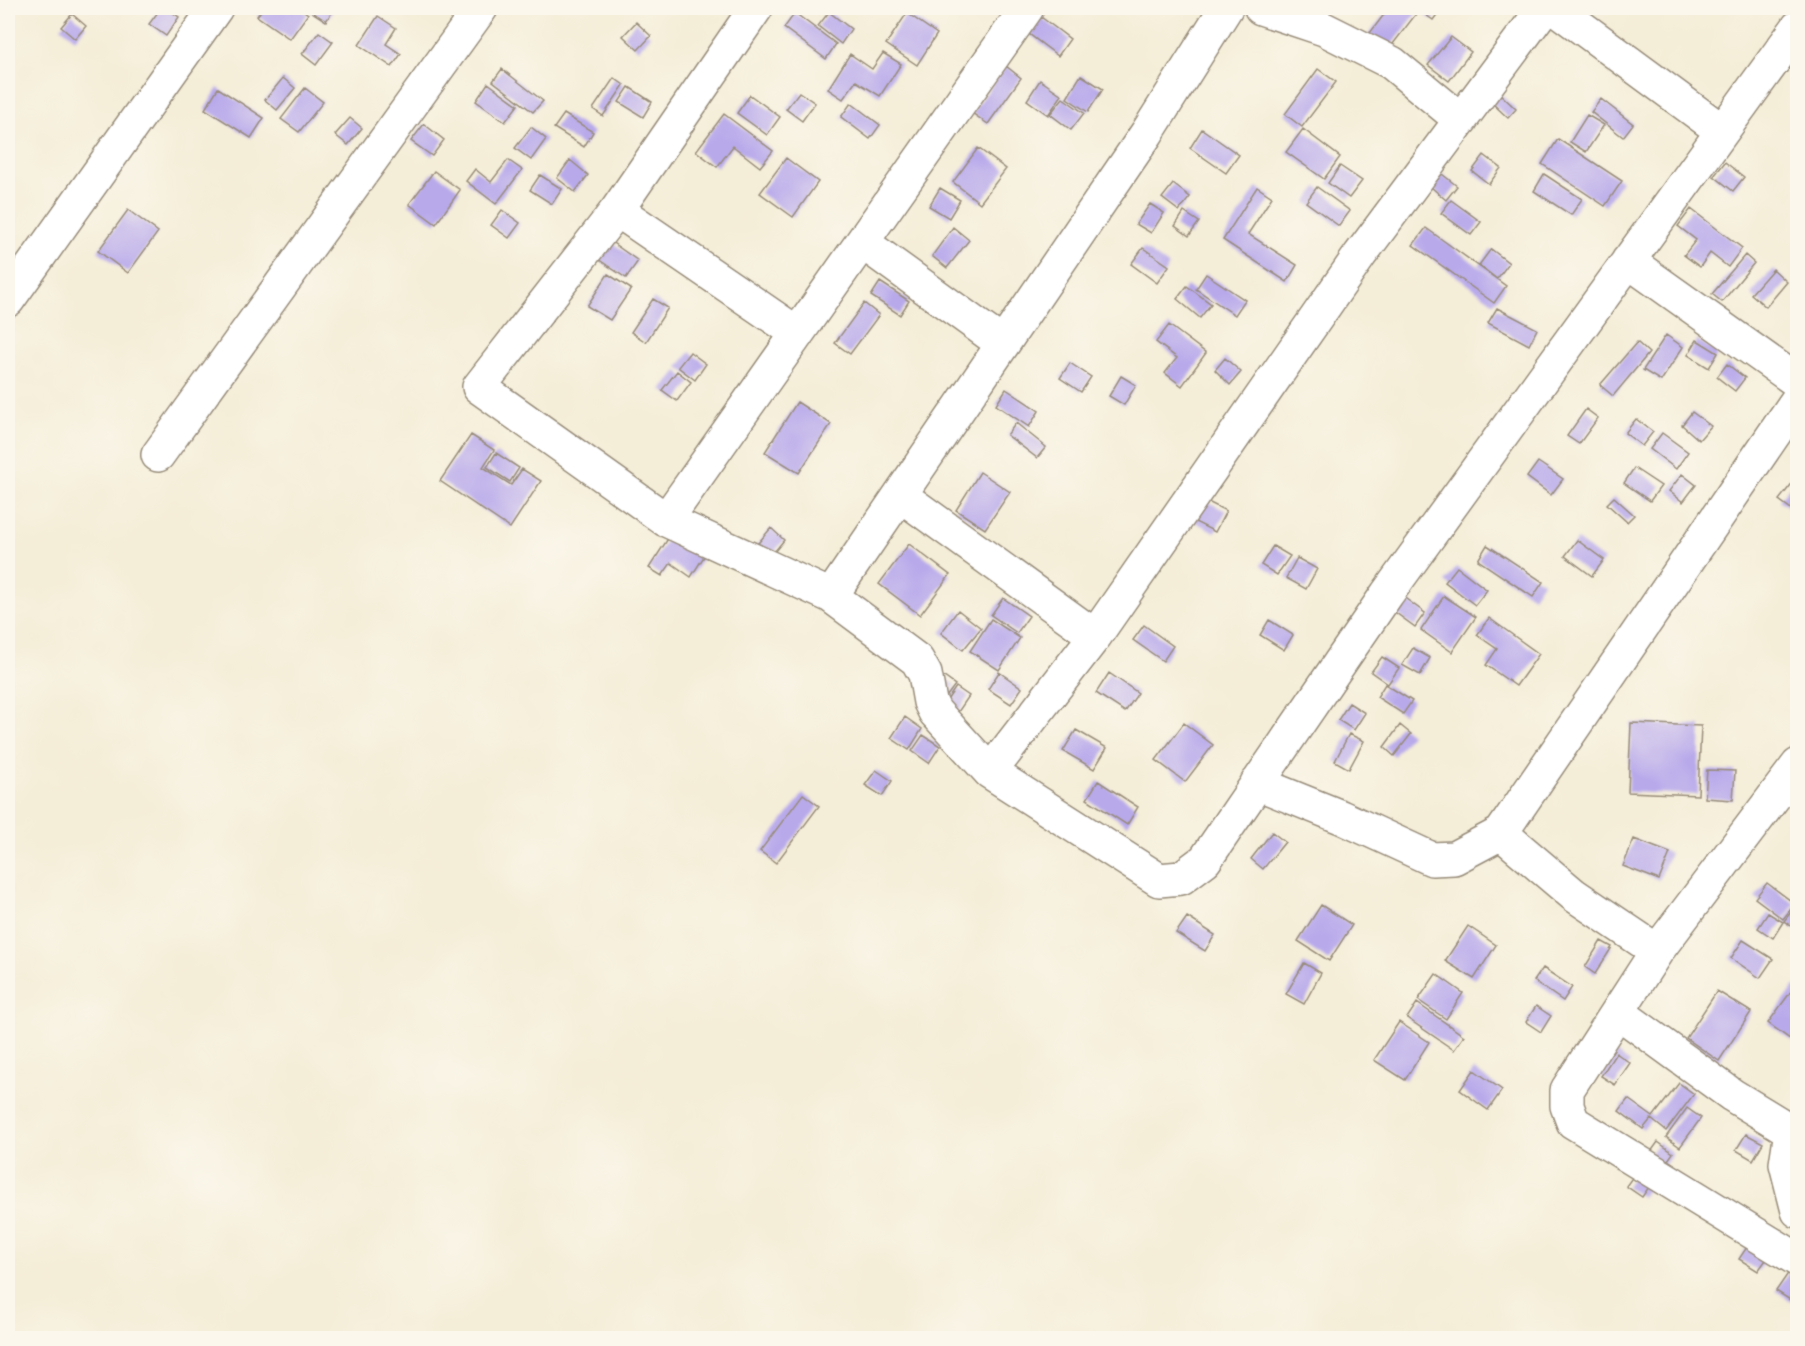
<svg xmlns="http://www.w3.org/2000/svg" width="1805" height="1346" font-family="Kalam,sans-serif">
  <rect width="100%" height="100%" fill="#fbf7ec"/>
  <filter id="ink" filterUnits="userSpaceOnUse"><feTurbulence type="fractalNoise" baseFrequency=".0167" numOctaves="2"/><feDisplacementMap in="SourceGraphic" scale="12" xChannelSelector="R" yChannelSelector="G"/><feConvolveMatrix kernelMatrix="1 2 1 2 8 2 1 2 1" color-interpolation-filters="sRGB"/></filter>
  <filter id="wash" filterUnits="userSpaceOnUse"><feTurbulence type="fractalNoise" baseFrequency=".008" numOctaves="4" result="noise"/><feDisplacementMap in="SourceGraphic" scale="24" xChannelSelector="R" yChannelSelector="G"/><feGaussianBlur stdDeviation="1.35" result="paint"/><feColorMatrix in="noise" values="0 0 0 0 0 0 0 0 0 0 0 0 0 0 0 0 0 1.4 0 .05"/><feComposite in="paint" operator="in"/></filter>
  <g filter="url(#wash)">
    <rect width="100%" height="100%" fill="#f4edd7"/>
    <g id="blocks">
      <path fill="#b8a9eb" d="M 161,8 L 166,8 L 179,17 L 166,36 L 149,24 Z
        M 263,8 L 300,8 L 308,14 L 290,39 L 257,16 Z
        M 311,8 L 335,8 L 326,21 L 309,10 Z
        M 1389,8 L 1407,8 L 1416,14 L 1383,57 L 1363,42 Z
        M 1416,8 L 1442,8 L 1433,20 Z
        M 829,12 L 851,29 L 841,44 L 818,26 Z
        M 795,13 L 836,44 L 826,59 L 784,28 Z
        M 907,13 L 937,34 L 917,65 L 886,44 Z
        M 72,14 L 86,26 L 75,39 L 61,27 Z
        M 378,16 L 396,28 L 386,44 L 401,54 L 392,67 L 359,45 Z
        M 1041,17 L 1070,39 L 1058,56 L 1029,34 Z
        M 636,22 L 651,36 L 638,50 L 623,36 Z
        M 319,32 L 333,42 L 316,65 L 302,54 Z
        M 1451,37 L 1471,52 L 1449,81 L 1428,65 Z
        M 883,53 L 901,64 L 880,96 L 856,81 L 843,99 L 828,89 L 850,54 L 872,69 Z
        M 1006,66 L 1021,78 L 988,124 L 972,113 Z
        M 502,69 L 543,101 L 533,112 L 493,81 Z
        M 1318,69 L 1336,82 L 1302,127 L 1285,114 Z
        M 1081,75 L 1103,89 L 1088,112 L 1067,98 Z
        M 283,78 L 295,88 L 277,110 L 265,100 Z
        M 614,78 L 624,85 L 603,116 L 593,109 Z
        M 1040,80 L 1062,95 L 1048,115 L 1027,100 Z
        M 488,83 L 518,105 L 505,122 L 476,101 Z
        M 629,87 L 652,102 L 643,117 L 619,102 Z
        M 218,88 L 264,118 L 251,138 L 205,109 Z
        M 305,88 L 323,102 L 299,132 L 281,119 Z
        M 799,92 L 815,103 L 802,121 L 786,109 Z
        M 1499,93 L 1516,109 L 1508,118 L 1491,102 Z
        M 750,95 L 780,117 L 767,135 L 737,113 Z
        M 1063,98 L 1084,113 L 1071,130 L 1050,114 Z
        M 1601,99 L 1633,124 L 1623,137 L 1591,112 Z
        M 851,103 L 880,125 L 870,139 L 841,117 Z
        M 564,114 L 593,132 L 584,147 L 554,128 Z
        M 724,114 L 773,151 L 760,167 L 733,146 L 717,167 L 696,151 Z
        M 1587,115 L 1604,125 L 1586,152 L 1570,142 Z
        M 350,118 L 362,128 L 348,145 L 335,135 Z
        M 424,124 L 444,140 L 432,156 L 411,141 Z
        M 531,127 L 546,139 L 531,160 L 515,148 Z
        M 1202,129 L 1239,155 L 1226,173 L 1190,148 Z
        M 1303,129 L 1340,157 L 1324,179 L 1286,152 Z
        M 1558,139 L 1622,181 L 1605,206 L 1542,164 Z
        M 978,148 L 1006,169 L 980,203 L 953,182 Z
        M 1484,155 L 1501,168 L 1489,184 L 1472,171 Z
        M 786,158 L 818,182 L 793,217 L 760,193 Z
        M 508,160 L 522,170 L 496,204 L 466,181 L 475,169 L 491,182 Z
        M 570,160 L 588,175 L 575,192 L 557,178 Z
        M 1725,162 L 1744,177 L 1733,191 L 1714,176 Z
        M 1340,166 L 1362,181 L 1349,198 L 1328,183 Z
        M 434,171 L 460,190 L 436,224 L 409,204 Z
        M 1442,174 L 1457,186 L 1446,200 L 1431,187 Z
        M 1544,174 L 1582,199 L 1571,215 L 1534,191 Z
        M 540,175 L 562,189 L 552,204 L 530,190 Z
        M 1173,184 L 1190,197 L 1179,211 L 1162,198 Z
        M 1257,187 L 1272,197 L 1248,234 L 1297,265 L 1287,282 L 1223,240 Z
        M 1317,187 L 1350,211 L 1339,226 L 1306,202 Z
        M 940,188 L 960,200 L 949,218 L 929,206 Z
        M 1451,200 L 1481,222 L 1471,235 L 1441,213 Z
        M 1150,204 L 1164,213 L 1151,233 L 1136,224 Z
        M 1691,209 L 1742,248 L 1728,267 L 1710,253 L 1700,267 L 1684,255 L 1696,240 L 1678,226 Z
        M 128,210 L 158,232 L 128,273 L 98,251 Z
        M 502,210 L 520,223 L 509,238 L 491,225 Z
        M 1184,212 L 1199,222 L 1189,236 L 1175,226 Z
        M 953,227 L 969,240 L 947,268 L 932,256 Z
        M 1426,228 L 1506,286 L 1494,303 L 1413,245 Z
        M 610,241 L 638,261 L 626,278 L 598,259 Z
        M 1143,248 L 1169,266 L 1157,283 L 1131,264 Z
        M 1491,249 L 1509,263 L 1497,279 L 1479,265 Z
        M 1745,255 L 1754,263 L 1722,302 L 1712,294 Z
        M 1773,269 L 1787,282 L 1766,307 L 1751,294 Z
        M 608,274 L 631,289 L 610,320 L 587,306 Z
        M 1206,274 L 1245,300 L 1235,315 L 1196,289 Z
        M 880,282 L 909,301 L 900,315 L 871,296 Z
        M 1187,286 L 1211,304 L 1200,318 L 1177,299 Z
        M 653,299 L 668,308 L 646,342 L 631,332 Z
        M 864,303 L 879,315 L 850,354 L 835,343 Z
        M 1497,308 L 1537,329 L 1529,345 L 1488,323 Z
        M 1169,325 L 1206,353 L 1182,386 L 1165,373 L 1177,358 L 1156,342 Z
        M 1666,335 L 1683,347 L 1661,381 L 1643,370 Z
        M 1697,340 L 1718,353 L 1709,368 L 1688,355 Z
        M 1637,342 L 1649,353 L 1613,396 L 1600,385 Z
        M 690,352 L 706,364 L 695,380 L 678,367 Z
        M 1225,358 L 1241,372 L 1230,385 L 1215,370 Z
        M 1070,363 L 1091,377 L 1081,392 L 1060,378 Z
        M 1727,364 L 1745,378 L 1735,391 L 1717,377 Z
        M 677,371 L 691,382 L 677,401 L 662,390 Z
        M 1121,376 L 1136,385 L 1124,405 L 1109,396 Z
        M 1006,389 L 1039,411 L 1029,427 L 996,405 Z
        M 797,402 L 831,424 L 799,473 L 765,452 Z
        M 1586,409 L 1598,418 L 1579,444 L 1567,436 Z
        M 1692,412 L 1711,426 L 1699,440 L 1682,425 Z
        M 1636,419 L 1653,432 L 1642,446 L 1625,433 Z
        M 1016,423 L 1046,447 L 1037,458 L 1007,435 Z
        M 1662,433 L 1688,452 L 1676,469 L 1650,449 Z
        M 471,435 L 494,450 L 483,467 L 511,485 L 522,469 L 541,481 L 510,528 L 440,481 Z
        M 496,453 L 519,468 L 510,482 L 487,467 Z
        M 1538,462 L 1563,479 L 1551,495 L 1527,477 Z
        M 1634,468 L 1661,486 L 1650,501 L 1624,483 Z
        M 980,472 L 1010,492 L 985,529 L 956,510 Z
        M 1682,474 L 1696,485 L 1683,502 L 1669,491 Z
        M 1798,476 L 1798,514 L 1779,500 Z
        M 1614,497 L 1634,515 L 1627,522 L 1607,504 Z
        M 1204,500 L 1226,511 L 1215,532 L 1193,521 Z
        M 682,517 L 715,539 L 691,577 L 671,563 L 662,576 L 649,568 Z
        M 771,528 L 784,540 L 761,568 L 747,556 Z
        M 1577,540 L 1604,560 L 1592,576 L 1565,556 Z
        M 909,544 L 950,575 L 920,615 L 879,584 Z
        M 1487,545 L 1543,582 L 1533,597 L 1478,560 Z
        M 1273,546 L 1290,556 L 1277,575 L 1261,565 Z
        M 1297,558 L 1317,569 L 1306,589 L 1286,578 Z
        M 1457,567 L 1487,590 L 1475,605 L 1445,582 Z
        M 1402,596 L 1425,613 L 1415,627 L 1392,610 Z
        M 1444,596 L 1476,617 L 1452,652 L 1421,630 Z
        M 1003,598 L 1029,616 L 1017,633 L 991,615 Z
        M 958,610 L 981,628 L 963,650 L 941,633 Z
        M 1489,618 L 1539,654 L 1516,686 L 1486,665 L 1497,649 L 1477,635 Z
        M 991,619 L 1020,638 L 999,670 L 970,651 Z
        M 1269,620 L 1293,635 L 1284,650 L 1260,635 Z
        M 1144,625 L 1173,646 L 1163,661 L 1133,640 Z
        M 1413,648 L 1430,658 L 1420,675 L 1402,665 Z
        M 1382,657 L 1399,668 L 1388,684 L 1371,672 Z
        M 936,671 L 955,685 L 941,704 Z
        M 999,672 L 1022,688 L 1011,704 L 988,689 Z
        M 1109,673 L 1138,693 L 1125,712 L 1096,693 Z
        M 1385,684 L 1412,701 L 1403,714 L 1377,697 Z
        M 956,687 L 969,696 L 958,712 L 945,703 Z
        M 1349,703 L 1365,713 L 1354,730 L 1338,720 Z
        M 905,717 L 922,729 L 909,750 L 891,738 Z
        M 1184,723 L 1213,745 L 1185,782 L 1156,760 Z
        M 1631,723 L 1701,726 L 1698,795 L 1628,792 Z
        M 1400,725 L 1411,734 L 1394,756 L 1384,747 Z
        M 1076,730 L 1107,748 L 1094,769 L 1063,751 Z
        M 1349,734 L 1364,741 L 1349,769 L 1335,761 Z
        M 923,735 L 940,746 L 929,763 L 912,751 Z
        M 876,770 L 892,781 L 882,796 L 865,785 Z
        M 1707,770 L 1735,771 L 1733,800 L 1705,798 Z
        M 1098,781 L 1138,807 L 1127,825 L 1087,799 Z
        M 803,794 L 819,806 L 776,863 L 760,851 Z
        M 1272,832 L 1285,842 L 1263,869 L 1251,859 Z
        M 1634,839 L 1670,853 L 1659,880 L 1623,866 Z
        M 1767,883 L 1795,904 L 1783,919 L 1755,898 Z
        M 1798,903 L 1798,931 L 1784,921 Z
        M 1321,905 L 1352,925 L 1329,961 L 1298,941 Z
        M 1768,913 L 1783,922 L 1773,938 L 1758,928 Z
        M 1187,917 L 1215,935 L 1205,951 L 1176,933 Z
        M 1468,926 L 1496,945 L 1474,979 L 1445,961 Z
        M 1743,940 L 1773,959 L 1760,978 L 1731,958 Z
        M 1601,941 L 1612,947 L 1595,974 L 1585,967 Z
        M 1304,963 L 1321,973 L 1304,1004 L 1286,994 Z
        M 1543,968 L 1572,987 L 1563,1001 L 1534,981 Z
        M 1436,974 L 1463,993 L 1446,1019 L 1418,1000 Z
        M 1795,986 L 1798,988 L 1798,1045 L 1768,1023 Z
        M 1717,991 L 1751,1012 L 1719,1061 L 1686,1038 Z
        M 1417,1003 L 1464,1036 L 1454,1050 L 1407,1018 Z
        M 1536,1006 L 1551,1016 L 1541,1032 L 1526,1022 Z
        M 1399,1022 L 1429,1042 L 1405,1080 L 1374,1060 Z
        M 1616,1053 L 1630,1063 L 1615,1085 L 1601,1076 Z
        M 1474,1070 L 1502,1090 L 1488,1110 L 1460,1090 Z
        M 1679,1083 L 1694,1094 L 1666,1131 L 1651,1119 L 1643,1129 L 1619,1111 L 1628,1099 L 1653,1117 Z
        M 1687,1108 L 1701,1118 L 1680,1147 L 1666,1137 Z
        M 1746,1134 L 1763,1143 L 1753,1160 L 1736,1150 Z
        M 1658,1142 L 1673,1153 L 1642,1197 L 1626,1186 Z
        M 1749,1244 L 1768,1257 L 1758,1271 L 1739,1259 Z
        M 1798,1259 L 1798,1305 L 1776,1291 Z"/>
    </g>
  </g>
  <g filter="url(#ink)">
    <use href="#blocks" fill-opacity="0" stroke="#988c7a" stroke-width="1.5"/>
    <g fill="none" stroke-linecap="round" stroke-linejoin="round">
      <g stroke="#988c7a" stroke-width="36">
        <path id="minor" d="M 756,8 L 617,210 L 479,387 L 666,520 L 831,596 L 917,660 L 925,674 L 930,702 L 935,712 L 990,772 L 1159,880 L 1181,878 L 1205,860 L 1387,594 L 1798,27
          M 1261,8 L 1324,29 L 1392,63 L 1461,120
          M 1555,8 L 1722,131
          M 617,210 L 797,333
          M 862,242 L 1003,344
          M 1628,261 L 1798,382
          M 8,300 L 216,8
          M 158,455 L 481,8
          M 900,495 L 1095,636
          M 666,520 L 1027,8
          M 831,596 L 1147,133 L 1226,8
          M 1798,765 L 1657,951 L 1567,1090 L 1567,1106 L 1573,1122 L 1798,1260
          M 990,772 L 1095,636 L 1360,255 L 1544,8
          M 1257,783 L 1341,817 L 1432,859 L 1454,858 L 1501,833 L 1574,895 L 1657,951
          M 1501,833 L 1798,399
          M 1618,1012 L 1732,1095 L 1791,1131 L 1786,1164 L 1798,1211"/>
      </g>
      <use href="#minor" stroke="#fff" stroke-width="33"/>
    </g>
  </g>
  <rect width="1805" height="1346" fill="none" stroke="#fbf7ec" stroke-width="30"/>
</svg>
